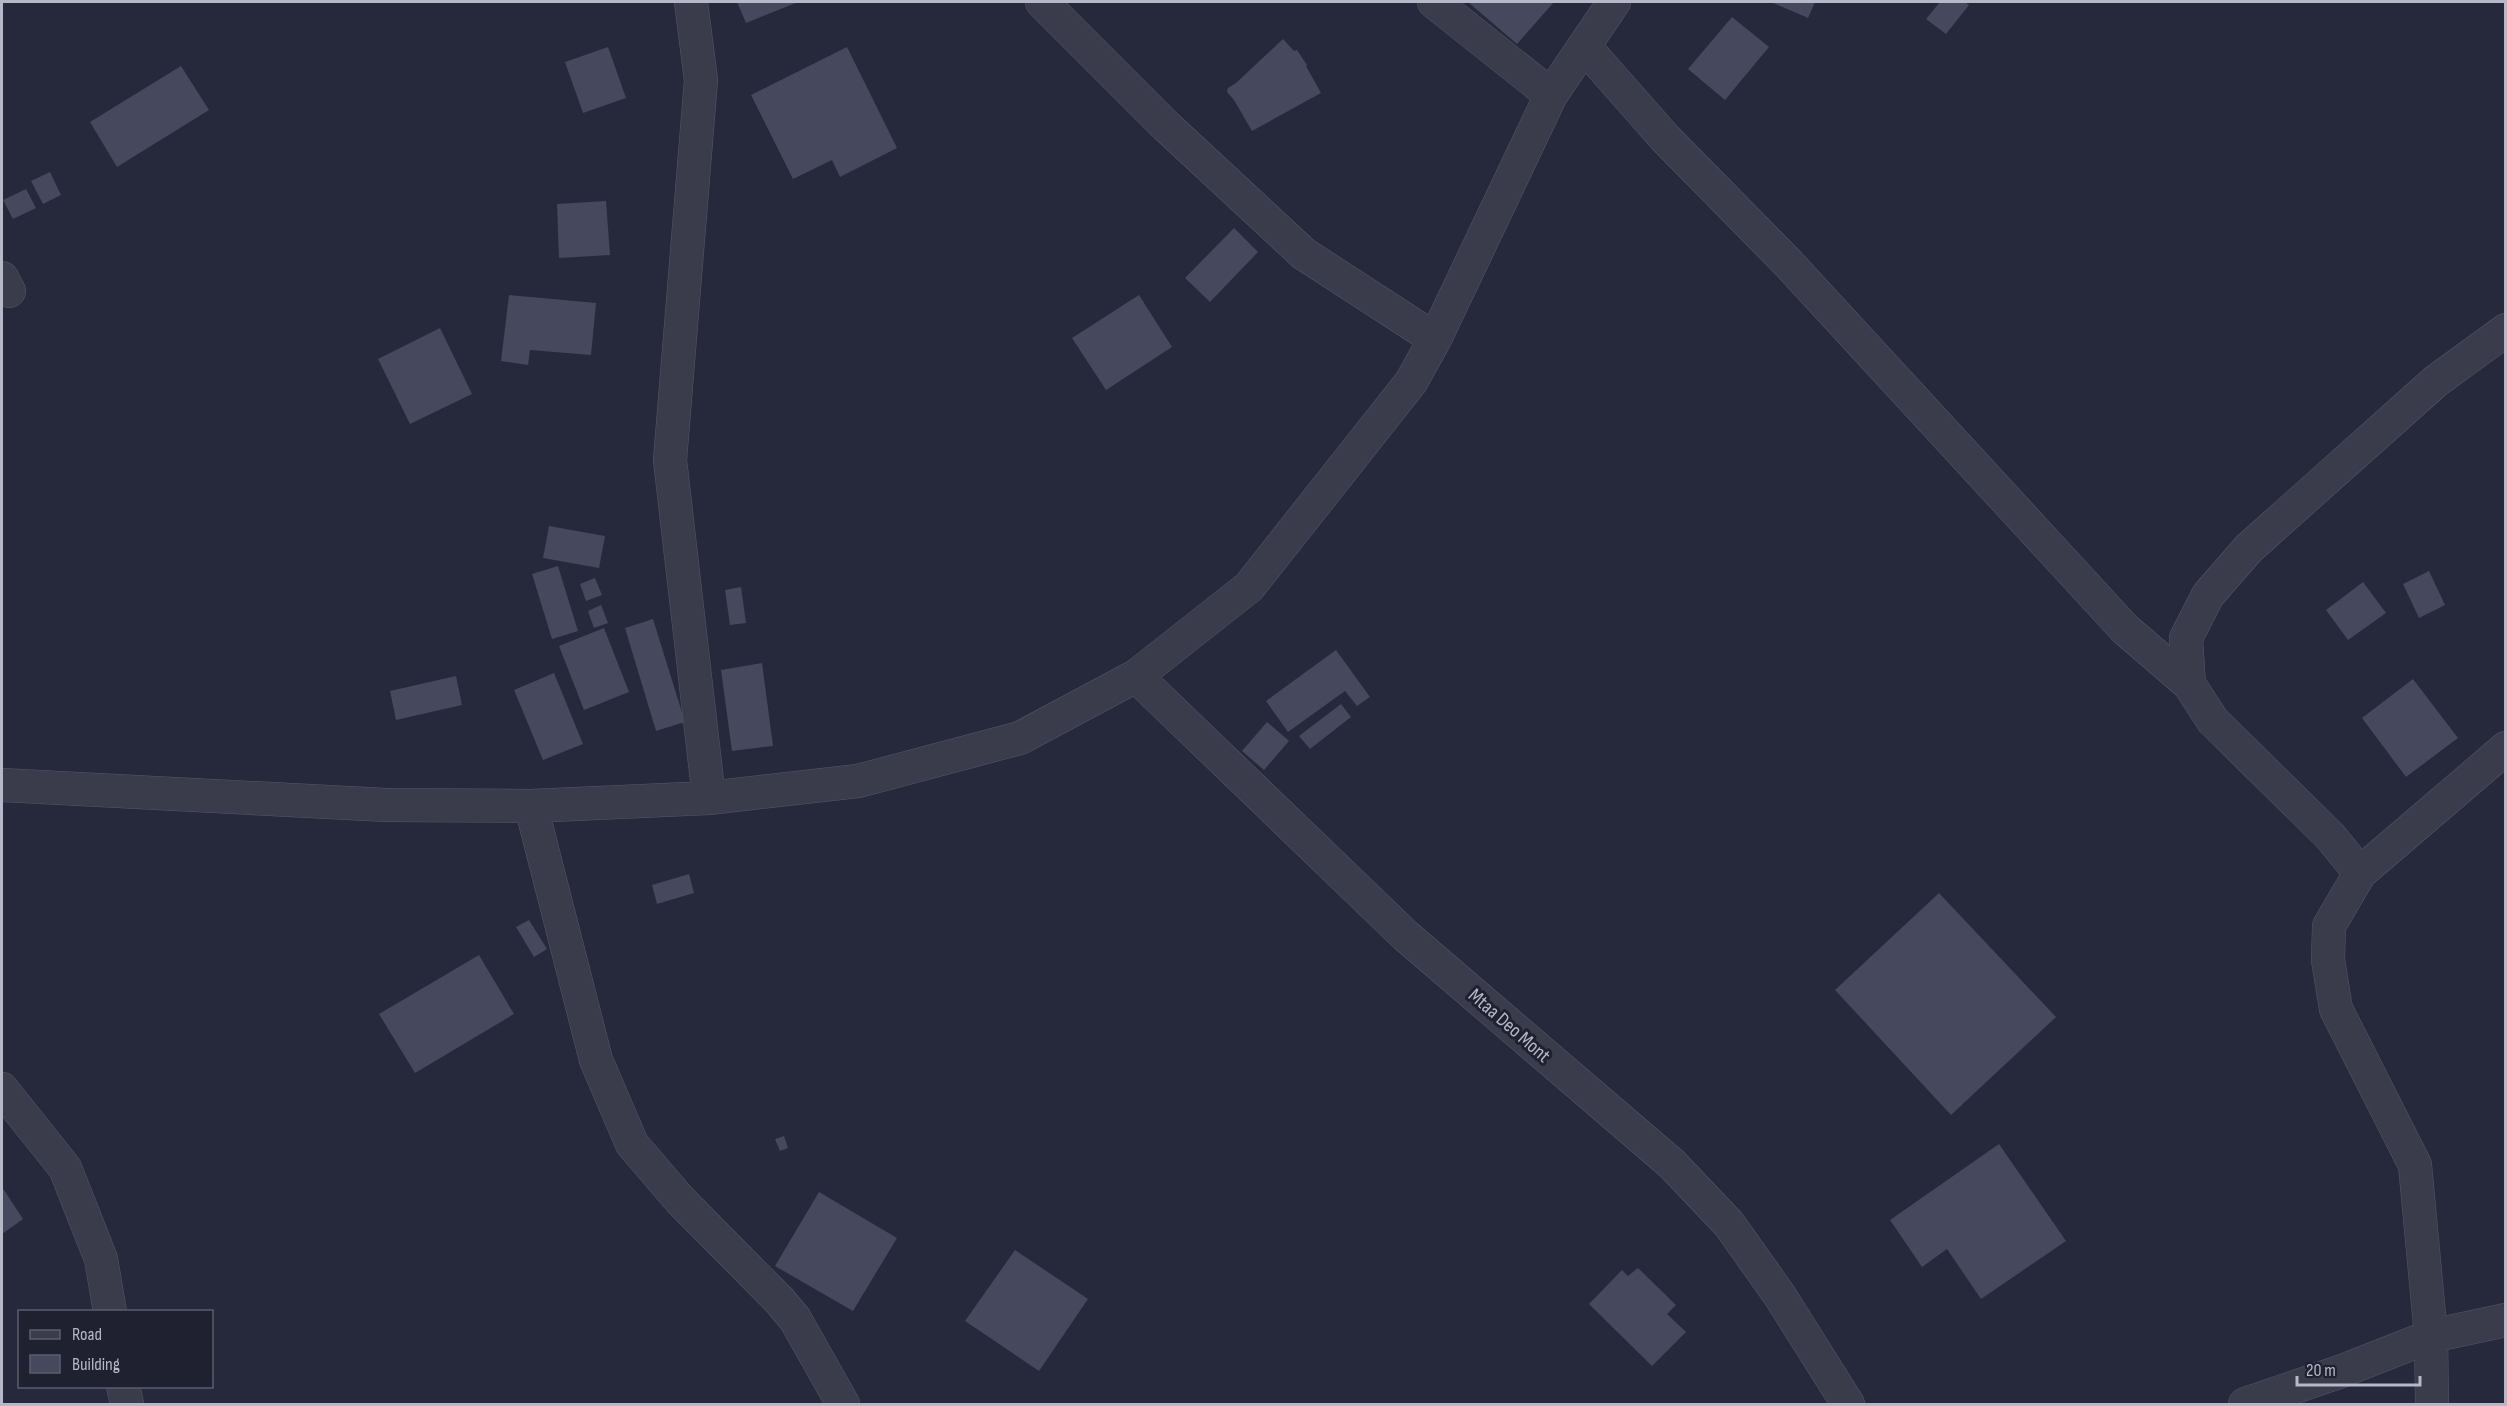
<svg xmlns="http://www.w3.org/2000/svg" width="2507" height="1406" font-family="'Sofia Sans Condensed',sans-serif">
  <rect width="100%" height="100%" fill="#26293c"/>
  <path fill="#46485d" d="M 737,2 L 798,2 L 746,23 Z
    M 1468,2 L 1554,2 L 1517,44 Z
    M 1771,2 L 1815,2 L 1808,18 Z
    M 1940,2 L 1965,2 L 1969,5 L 1946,34 L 1926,19 Z
    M 1732,17 L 1769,47 L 1725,100 L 1688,69 Z
    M 1283,39 L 1294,51 L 1297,50 L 1307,65 L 1306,66 L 1321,93 L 1252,131 L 1234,100 L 1227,92 L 1228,88 L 1236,83 Z
    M 608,47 L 626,98 L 583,113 L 565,62 Z
    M 847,47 L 897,148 L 840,177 L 832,160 L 793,179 L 751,95 Z
    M 181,66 L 209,110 L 117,167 L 90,122 Z
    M 50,172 L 61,195 L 43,204 L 31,181 Z
    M 26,189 L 36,208 L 13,219 L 3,200 Z
    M 606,201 L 610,255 L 559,258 L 557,204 Z
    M 1234,228 L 1258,252 L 1210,302 L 1185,278 Z
    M 509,295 L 596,303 L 591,355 L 530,350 L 528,365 L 501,361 Z
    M 1139,295 L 1172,347 L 1106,390 L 1072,338 Z
    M 440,328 L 472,394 L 410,424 L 378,359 Z
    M 549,526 L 605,536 L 599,568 L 543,558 Z
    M 558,566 L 578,631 L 552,639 L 532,574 Z
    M 2429,571 L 2445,605 L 2419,618 L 2403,584 Z
    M 595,578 L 602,595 L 586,601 L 580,584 Z
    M 2363,582 L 2386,613 L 2348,640 L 2326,610 Z
    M 741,587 L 746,623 L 730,625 L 725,590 Z
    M 601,605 L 608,623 L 594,628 L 588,611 Z
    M 653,619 L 685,722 L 656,731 L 625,628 Z
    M 604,628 L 629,692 L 584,710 L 559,646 Z
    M 1336,650 L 1370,697 L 1357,706 L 1345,691 L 1288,732 L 1266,701 Z
    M 762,663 L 773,746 L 732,751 L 721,670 Z
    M 554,673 L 583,744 L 543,760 L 514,690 Z
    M 456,676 L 462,705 L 396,720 L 390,691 Z
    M 2413,679 L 2458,738 L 2406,777 L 2362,718 Z
    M 1341,704 L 1351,717 L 1310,749 L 1299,736 Z
    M 1267,722 L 1289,741 L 1264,770 L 1242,751 Z
    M 689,874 L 694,893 L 657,904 L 652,885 Z
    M 1939,893 L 2056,1017 L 1951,1115 L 1835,990 Z
    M 529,920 L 547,949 L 534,957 L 516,927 Z
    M 479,955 L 514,1014 L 415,1073 L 379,1014 Z
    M 784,1136 L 788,1148 L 780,1151 L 775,1139 Z
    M 1999,1144 L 2066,1241 L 1981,1299 L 1947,1249 L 1922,1267 L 1890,1220 Z
    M 2,1187 L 23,1219 L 2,1234 Z
    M 819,1192 L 897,1238 L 853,1311 L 775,1266 Z
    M 1015,1250 L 1088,1299 L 1039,1371 L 965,1321 Z
    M 1638,1268 L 1676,1305 L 1667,1314 L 1686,1332 L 1652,1366 L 1589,1304 L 1622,1270 L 1628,1276 Z"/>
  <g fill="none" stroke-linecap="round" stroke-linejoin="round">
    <g stroke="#555767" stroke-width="34">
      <path id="minor" d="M 691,2 L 701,80 L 670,460 L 709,798
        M 1042,2 L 1165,125 L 1304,254 L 1435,339
        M 1434,2 L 1551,95
        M 1584,46 L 1665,138 L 1789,264 L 2125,629 L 2189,684
        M 2,278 L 9,291
        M 1136,676 L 1406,936 L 1672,1164 L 1729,1224 L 1780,1296 L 1848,1404
        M 2,785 L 386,805 L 531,806 L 709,798 L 858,781 L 1020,738 L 1136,676 L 1249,587 L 1411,382 L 1435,339 L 1551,95 L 1614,2
        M 531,806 L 596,1060 L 632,1144 L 680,1200 L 780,1301 L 795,1319 L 843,1404
        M 2360,873 L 2330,836 L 2213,721 L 2189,684 L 2186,638 L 2208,595 L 2249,548 L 2436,381 L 2506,330
        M 2,1089 L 65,1168 L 101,1259 L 110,1312
        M 123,1386 L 127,1404
        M 2245,1404 L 2342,1371 L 2431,1336 L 2506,1320
        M 2432,1404 L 2431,1336 L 2415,1165 L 2336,1009 L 2328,960 L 2329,926 L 2360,873 L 2506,748"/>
    </g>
    <use href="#minor" stroke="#3a3c4c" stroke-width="33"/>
  </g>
  <g text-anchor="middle" stroke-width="6" stroke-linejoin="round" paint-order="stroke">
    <g font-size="20" fill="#b6b7c7" stroke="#1f2131">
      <text transform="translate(1510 1025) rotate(41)" y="7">Mtaa Deo Mont</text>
    </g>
  </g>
  <rect width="2507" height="1406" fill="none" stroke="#b6b7c7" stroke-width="6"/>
  <rect x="18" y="1310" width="195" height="78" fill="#1f2131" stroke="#5b5d6d" stroke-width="1.5"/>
  <rect x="30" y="1330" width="30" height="9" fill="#3a3c4c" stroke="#5b5d6d" stroke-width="1.5"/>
  <text x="72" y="1340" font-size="18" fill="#b6b7c7">Road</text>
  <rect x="30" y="1355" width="30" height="18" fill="#46485d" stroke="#5b5d6d" stroke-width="1.5"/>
  <text x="72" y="1370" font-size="18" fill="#b6b7c7">Building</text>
  <path d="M2297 1376v9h123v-9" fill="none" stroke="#b6b7c7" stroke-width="3"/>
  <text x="2306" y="1376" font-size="18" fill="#b6b7c7" stroke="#1f2131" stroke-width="4.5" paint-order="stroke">20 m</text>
</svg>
